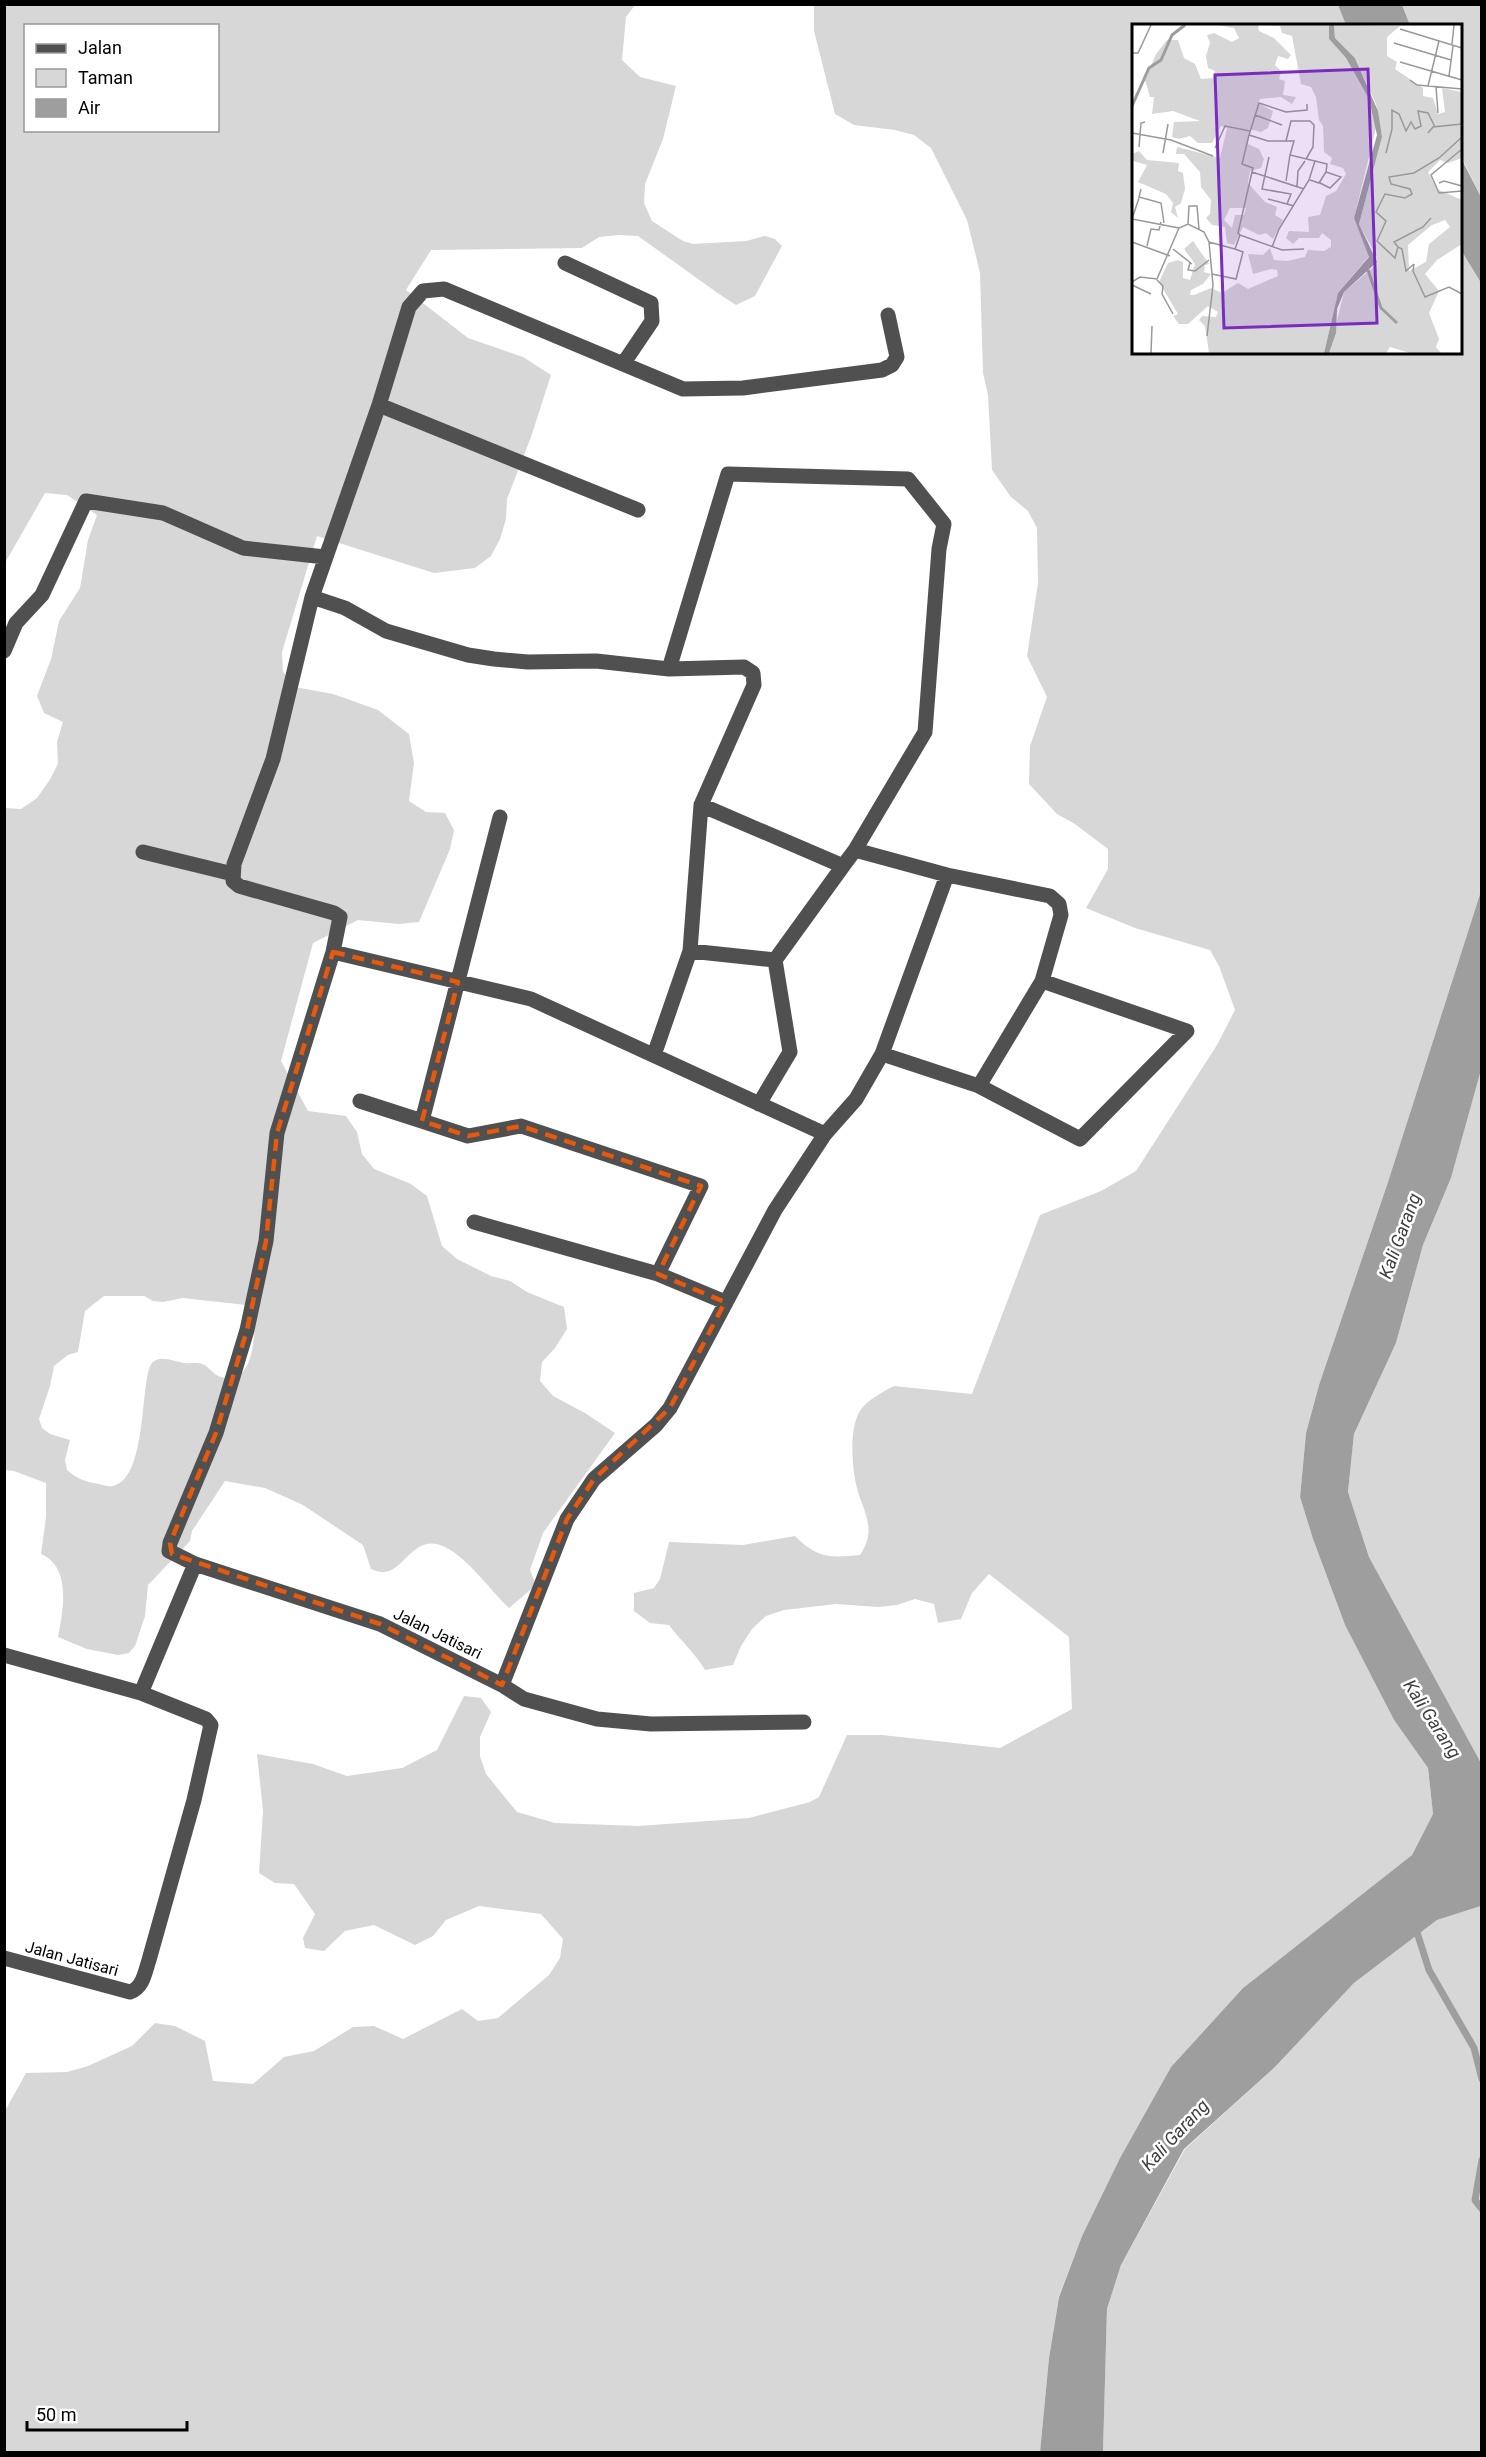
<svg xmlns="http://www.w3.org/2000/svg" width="1486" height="2457" font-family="Roboto,sans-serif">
  <rect width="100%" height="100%" fill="#fff"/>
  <path fill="#d7d7d7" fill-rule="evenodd" d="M 5,5 L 635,5 L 626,17 L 622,60 L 640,77 L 676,86 L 663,139 L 645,184 L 644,203 L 652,221 L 683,241 L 693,244 L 746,241 L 765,236 L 775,239 L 782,246 L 755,296 L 736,305 L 719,294 L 638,236 L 619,235 L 599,237 L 582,248 L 431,250 L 406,290 L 468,338 L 523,357 L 551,375 L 531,437 L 507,499 L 506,519 L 500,539 L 491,556 L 475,568 L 434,573 L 317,536 L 282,652 L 283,672 L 295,687 L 333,694 L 378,710 L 409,734 L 414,763 L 409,801 L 426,812 L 445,813 L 454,830 L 450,849 L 419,922 L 398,924 L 358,920 L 313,943 L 281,1061 L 308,1111 L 346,1116 L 357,1132 L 362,1154 L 374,1169 L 411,1184 L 427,1196 L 442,1246 L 457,1259 L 491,1276 L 510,1281 L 527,1292 L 564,1307 L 567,1329 L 555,1348 L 542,1362 L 540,1381 L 553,1396 L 585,1413 L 615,1433 L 543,1533 L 530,1570 L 536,1585 L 509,1608 C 489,1589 469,1559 445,1547 C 414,1532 405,1571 384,1572 C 381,1573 374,1570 371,1569 L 363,1545 L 303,1505 L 265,1488 L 225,1481 L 192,1531 L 190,1541 L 148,1585 L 145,1616 L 135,1646 L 129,1653 L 118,1655 L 87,1649 L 58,1637 C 63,1611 72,1567 41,1554 L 46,1517 L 46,1483 L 14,1471 L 5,1470 L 4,808 L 21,809 L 37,798 L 49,781 L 58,764 L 57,742 L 63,722 L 44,713 L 37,696 L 51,659 L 59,621 L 80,588 L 88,540 L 97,515 L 67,495 L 45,493 L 5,563 ZM 26,26 L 218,26 L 218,130 L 26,130 ZM 104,1296 L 144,1296 L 153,1301 L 163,1302 L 183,1298 L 255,1306 C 255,1325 257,1388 221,1377 C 213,1375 209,1366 202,1364 C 197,1362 190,1364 184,1363 C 172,1361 154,1352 149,1369 C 141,1394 145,1479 113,1486 C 109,1487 103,1485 99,1484 C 86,1482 77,1479 67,1470 L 65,1460 L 70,1440 L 50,1434 L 42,1428 L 39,1419 L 50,1386 L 54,1366 L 68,1355 L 78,1352 L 85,1311 Z
    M 814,5 L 1338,5 L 1346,25 L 1134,26 L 1134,352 L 1460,352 L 1461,250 L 1481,283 L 1481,891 L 1387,1185 L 1319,1385 L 1306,1433 L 1300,1497 L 1313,1539 L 1345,1625 L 1394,1720 L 1428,1768 L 1433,1814 L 1412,1855 L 1243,1988 L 1171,2067 L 1120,2158 L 1082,2236 L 1059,2296 L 1049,2358 L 1040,2452 L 5,2452 L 5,2111 L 26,2073 L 67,2072 L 88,2066 L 132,2046 L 155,2023 L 175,2026 L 205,2041 L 213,2081 L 253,2084 L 284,2057 L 314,2051 L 353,2027 L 374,2026 L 403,2039 L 462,2009 L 478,2021 L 498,2018 L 549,1975 L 560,1958 L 563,1939 L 541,1914 L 479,1906 L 446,1920 L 433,1936 L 415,1945 L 374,1925 L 345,1931 L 324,1951 L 305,1948 L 303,1938 L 315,1914 L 294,1884 L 275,1883 L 259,1873 L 263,1811 L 257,1754 L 313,1764 L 347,1776 L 402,1768 L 437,1750 L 464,1696 L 481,1698 L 491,1712 L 480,1737 L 480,1756 L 486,1774 L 517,1812 L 555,1823 L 639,1826 L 749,1818 L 810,1802 L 819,1797 L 847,1735 L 882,1735 L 1000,1748 L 1072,1709 L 1069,1637 L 989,1574 L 972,1593 L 961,1619 L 938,1623 L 934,1604 L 915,1599 L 897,1605 L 878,1607 L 836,1604 L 784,1610 L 766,1616 L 752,1629 L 741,1646 L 733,1665 L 705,1670 C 695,1653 681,1641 669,1625 L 650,1623 L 634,1611 L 634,1593 L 654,1588 L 660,1579 L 669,1542 L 743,1545 L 795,1536 C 817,1558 829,1558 860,1555 C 879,1528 861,1509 856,1484 C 852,1465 849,1428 860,1411 C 866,1401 884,1391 894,1386 L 972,1394 L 1040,1215 L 1101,1191 L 1136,1171 L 1217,1045 L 1235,1010 L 1219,966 L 1210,950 L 1135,928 L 1086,908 L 1108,869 L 1108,849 L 1075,824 L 1057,814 L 1029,784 L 1030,746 L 1047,697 L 1027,656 L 1038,583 L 1037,528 L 1028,511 L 1011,497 L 992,470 L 988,395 L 983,373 L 980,273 L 967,220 L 931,148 L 914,135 L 895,130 L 854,125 L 835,114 L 814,31 Z
    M 1402,5 L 1481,5 L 1481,197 L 1461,156 L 1460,26 L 1410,25 Z
    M 1481,1070 L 1481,1763 L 1369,1557 L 1348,1492 L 1354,1434 L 1396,1343 L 1423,1245 L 1451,1178 Z
    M 1481,1906 L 1481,2452 L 1103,2452 L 1107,2309 L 1121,2265 L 1185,2149 L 1274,2068 L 1354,1983 L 1437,1920 Z"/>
  <path fill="#9e9e9e" d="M 1338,5 L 1402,5 L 1410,25 L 1346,25 Z
    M 1460,156 L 1481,197 L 1481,283 L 1461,250 Z
    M 1481,891 L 1481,1070 L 1451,1178 L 1423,1245 L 1396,1343 L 1354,1434 L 1348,1492 L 1369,1557 L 1481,1763 L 1481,1906 L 1437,1920 L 1354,1983 L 1274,2068 L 1184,2149 L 1121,2265 L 1107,2309 L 1103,2452 L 1040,2452 L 1049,2358 L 1059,2297 L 1082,2236 L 1120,2158 L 1171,2067 L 1243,1988 L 1412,1855 L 1433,1814 L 1428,1768 L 1394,1720 L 1345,1625 L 1313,1539 L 1300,1497 L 1306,1433 L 1319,1385 L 1387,1185 Z"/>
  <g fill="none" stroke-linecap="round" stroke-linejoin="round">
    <path stroke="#9e9e9e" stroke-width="7" d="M 1415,1926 L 1429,1970 L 1474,2048 L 1482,2079
      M 1482,2160 L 1475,2200 L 1482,2209"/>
    <path stroke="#505050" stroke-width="15" d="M 565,263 L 651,303 L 652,321 L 623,364
      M 379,405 L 638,510
      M 312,597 L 273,759 L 234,864 L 233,881 L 239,886 L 334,913 L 340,917 L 333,952
      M 4,651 L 16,623 L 42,595 L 86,501 L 163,513 L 243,548 L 325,557
      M 669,669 L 728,474 L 908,479 L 944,524 L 939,549 L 925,732 L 855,850
      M 500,817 L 422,1121 L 468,1136 L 521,1126 L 701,1186 L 658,1274 L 725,1302
      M 143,852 L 233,874
      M 690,951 L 775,960
      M 882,1054 L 979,1086 L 1042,981 L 1061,915 L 1059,904 L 1050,896 L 947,875
      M 654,1055 L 690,951 L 701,805
      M 979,1086 L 1080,1139 L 1187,1031 L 1042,981
      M 360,1101 L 422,1121
      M 759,1104 L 790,1052 L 775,960 L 843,866
      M 474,1222 L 658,1274
      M 195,1564 L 169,1551 L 170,1543 L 216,1433 L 247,1330 L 266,1241 L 277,1133 L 333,952 L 531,999 L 825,1134
      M 4,1655 L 141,1693 L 195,1564 L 380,1624 L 502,1685 L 524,1699 L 597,1719 L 651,1724 L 804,1722
      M 502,1685 L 567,1519 L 594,1479 L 656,1425 L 670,1408 L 775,1210 L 825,1134 L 856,1099 L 882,1054 L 947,875 L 855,850 L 843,866 L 701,805 L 754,685 L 753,673 L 744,667 L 669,669 L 596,661 L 528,662 L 494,659 L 468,655 L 386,631 L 345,608 L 312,597 L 379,405 L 409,307 L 423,291 L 444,289 L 683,389 L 743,388 L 882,370 L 892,365 L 897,357 L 888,315
      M 4,1958 L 130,1992 C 143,1988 145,1972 149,1960 L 194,1800 L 211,1725 L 206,1719 L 141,1693"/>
  </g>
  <path fill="none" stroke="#e8590c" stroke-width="4.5" stroke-dasharray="12 8" stroke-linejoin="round" d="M 333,952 L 458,982 L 422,1121 L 468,1136 L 521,1126 L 701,1186 L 658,1274 L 725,1302 L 670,1408 L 594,1479 L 567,1519 L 502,1685 L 380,1624 L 172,1554 L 170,1543 L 216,1433 L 247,1330 L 266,1241 L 277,1133 Z"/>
  <g text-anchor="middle" stroke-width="5" stroke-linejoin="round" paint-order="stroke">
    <g font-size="16" fill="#000" stroke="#fff">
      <text transform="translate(438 1633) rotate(26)" y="6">Jalan Jatisari</text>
      <text transform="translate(72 1958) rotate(15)" y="6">Jalan Jatisari</text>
    </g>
    <g font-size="18" font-style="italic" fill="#3f3f3f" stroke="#fff">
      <text transform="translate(1400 1236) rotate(-70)" y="6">Kali Garang</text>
      <text transform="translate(1432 1719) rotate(57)" y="6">Kali Garang</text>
      <text transform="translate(1175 2135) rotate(-47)" y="6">Kali Garang</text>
    </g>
  </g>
  <g transform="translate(1132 24)">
    <rect width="330" height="330" fill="#fff"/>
    <path d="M 86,1 L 126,1 L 127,7 L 142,14 L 159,31 L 156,35 L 146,32 L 143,41 L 149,47 L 147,55 L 153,57 L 151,71 L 164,73 L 160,80 L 149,73 L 128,75 L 126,79 L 141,87 L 136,104 L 129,108 L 117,105 L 116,120 L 127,125 L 132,135 L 129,144 L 118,147 L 116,159 L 133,178 L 145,183 L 143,191 L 151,196 L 141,215 L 134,209 L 127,211 L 111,203 L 102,221 L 95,219 L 93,203 L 80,201 L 74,194 L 78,190 L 79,176 L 69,163 L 68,148 L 52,130 L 44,130 L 45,123 L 88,134 L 95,104 L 89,102 L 80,119 L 66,119 L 58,112 L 47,115 L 40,113 L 42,98 L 68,97 L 41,87 L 20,90 L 22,73 L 18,73 L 13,56 L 24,30 L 35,16 L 46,16 L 52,34 L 63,40 L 69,55 L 81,54 L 83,47 L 76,44 L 74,32 L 78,19 L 75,11 L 82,9 L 100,18 L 107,14 L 102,4 ZM 98,184 L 114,184 L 112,191 L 103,191 L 100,204 L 92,196 ZM 133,1 L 197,1 L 197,15 L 214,34 L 237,75 L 244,104 L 222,194 L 237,232 L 206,269 L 192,329 L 77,329 L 73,302 L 67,296 L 70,292 L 84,293 L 86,288 L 76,282 L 56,300 L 47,300 L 41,292 L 46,290 L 27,258 L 36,239 L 46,236 L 51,238 L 51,254 L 58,256 L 63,240 L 52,225 L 61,217 L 77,240 L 73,241 L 72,248 L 79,250 L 71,260 L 59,266 L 58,271 L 62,271 L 79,264 L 90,269 L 106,259 L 116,265 L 146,252 L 145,246 L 139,245 L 121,250 L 116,230 L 131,231 L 138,224 L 142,236 L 155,237 L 173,233 L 176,226 L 192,227 L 199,223 L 199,216 L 190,209 L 187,214 L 167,214 L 161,220 L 154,214 L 157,207 L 177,208 L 176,193 L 188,191 L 194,172 L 204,167 L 214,150 L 211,144 L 198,140 L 200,134 L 192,128 L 191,102 L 187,96 L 184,73 L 179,63 L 169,60 L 160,12 L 150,9 L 148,2 ZM 202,1 L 268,2 L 255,13 L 255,32 L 265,38 L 263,45 L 291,64 L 291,72 L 301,74 L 306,90 L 313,88 L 310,64 L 330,68 L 330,134 L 316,139 L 308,136 L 296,148 L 305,165 L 330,176 L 330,220 L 305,236 L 293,250 L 307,267 L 297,289 L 307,315 L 304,323 L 309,329 L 278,329 L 258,323 L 254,329 L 197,329 L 212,268 L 244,241 L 245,233 L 227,200 L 250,113 L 244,80 L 223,34 L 203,14 ZM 313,196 L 318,203 L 297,220 L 294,238 L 277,247 L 276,221 L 300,201 ZM 7,127 L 15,136 L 47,139 L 46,147 L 51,149 L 53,165 L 49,179 L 43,183 L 46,194 L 39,188 L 41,179 L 34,170 L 6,158 L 15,141 L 1,137 L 0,130 Z" fill="#d7d7d7" fill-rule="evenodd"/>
    <path d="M 197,1 L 202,1 L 203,14 L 223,34 L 246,87 L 250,113 L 227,200 L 245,238 L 212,268 L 205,285 L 204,309 L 197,329 L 192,329 L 206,269 L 237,233 L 222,194 L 245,111 L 237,75 L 214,34 L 197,15 Z" fill="#9e9e9e"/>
    <path fill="none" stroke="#9e9e9e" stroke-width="3" d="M 0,82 L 17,44 L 29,36 L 40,11 L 53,1M 236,246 L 249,284 L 265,299"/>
    <path fill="none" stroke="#999" stroke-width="1.5" d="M 268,5 L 330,24M 262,19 L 319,36M 320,20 L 322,1M 0,29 L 6,29 L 19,1M 268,38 L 330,56M 317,52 L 321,22M 278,56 L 285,61 L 330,65M 296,62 L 307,17M 304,63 L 306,89M 123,91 L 150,101M 0,109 L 39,116 L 81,132M 296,109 L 301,103 L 330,100M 117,111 L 110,140 L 121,144 L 120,148M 154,117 L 159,97 L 178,97 L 182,101 L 181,123 L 174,135M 7,123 L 9,99 L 13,98M 83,124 L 93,102 L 118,107M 330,125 L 299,151 L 307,169 L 330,167M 31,129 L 36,100M 254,129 L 260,105 L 260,86 L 267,90 L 274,107 L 279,98 L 283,105 L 289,102 L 286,87 L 296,89 L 303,103M 137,133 L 130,165 L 159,170 L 155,180 L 162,182M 178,156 L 187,159 L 194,148 L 195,140 L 183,137M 154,157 L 158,131M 188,159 L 198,164 L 209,153 L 194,148M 307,159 L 312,157 L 330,162M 165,162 L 166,147 L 173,137M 9,165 L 7,173 L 29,179 L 32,199M 136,175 L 155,180M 0,195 L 47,204M 0,195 L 7,174M 56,200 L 57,182 L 65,182 L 67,205M 108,211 L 106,209 L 120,148 L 172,165M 0,218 L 38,232M 77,218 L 103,225 L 108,211 L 150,226 L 172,225M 15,222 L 19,205 L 27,206 L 29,198M 140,223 L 147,205 L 177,156 L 183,137 L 158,131 L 162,117 L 136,117 L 117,111 L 127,79 L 154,88 L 175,86 L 175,80M 266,223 L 262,218 L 291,203 L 299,194M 41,225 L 60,240M 58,239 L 56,246 L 63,247 L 77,236M 282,240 L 274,247 L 270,225 L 266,223 L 263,234 L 245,217 L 254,197 L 244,188 L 253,170 L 273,174 L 280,170 L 278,165 L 259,160 L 257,153 L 282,149 L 307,134 L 330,113M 282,240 L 281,247 L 293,273 L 317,263 L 330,270M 80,250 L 104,255 L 111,228 L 103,225M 25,256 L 31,262 L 30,270 L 41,290M 0,258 L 8,253 L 25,255 L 47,204 L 56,200 L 72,208 L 77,218 L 81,261 L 75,312M 0,261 L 19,270M 19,329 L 20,302"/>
    <path fill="#7b2cbf" fill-opacity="0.15" stroke="#7b2cbf" stroke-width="3" d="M 236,45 L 245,299 L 92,304 L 83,51 Z"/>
    <rect width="330" height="330" fill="none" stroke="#000" stroke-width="3"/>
  </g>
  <rect width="1486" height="2457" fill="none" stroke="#000000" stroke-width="12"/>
  <rect x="24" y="24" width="195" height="108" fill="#ffffff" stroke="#999999" stroke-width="1.5"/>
  <rect x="36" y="44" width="30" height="9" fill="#505050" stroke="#999999" stroke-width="1.5"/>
  <text x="78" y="54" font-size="18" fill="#000000">Jalan</text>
  <rect x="36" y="69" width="30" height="18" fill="#d7d7d7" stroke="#999999" stroke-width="1.5"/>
  <text x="78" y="84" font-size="18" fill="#000000">Taman</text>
  <rect x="36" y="99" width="30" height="18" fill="#9e9e9e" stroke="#999999" stroke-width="1.5"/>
  <text x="78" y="114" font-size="18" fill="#000000">Air</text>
  <path d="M27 2421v9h160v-9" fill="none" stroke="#000000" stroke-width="3"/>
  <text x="36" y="2421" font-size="18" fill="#000000" stroke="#ffffff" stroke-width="4.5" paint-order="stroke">50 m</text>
</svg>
